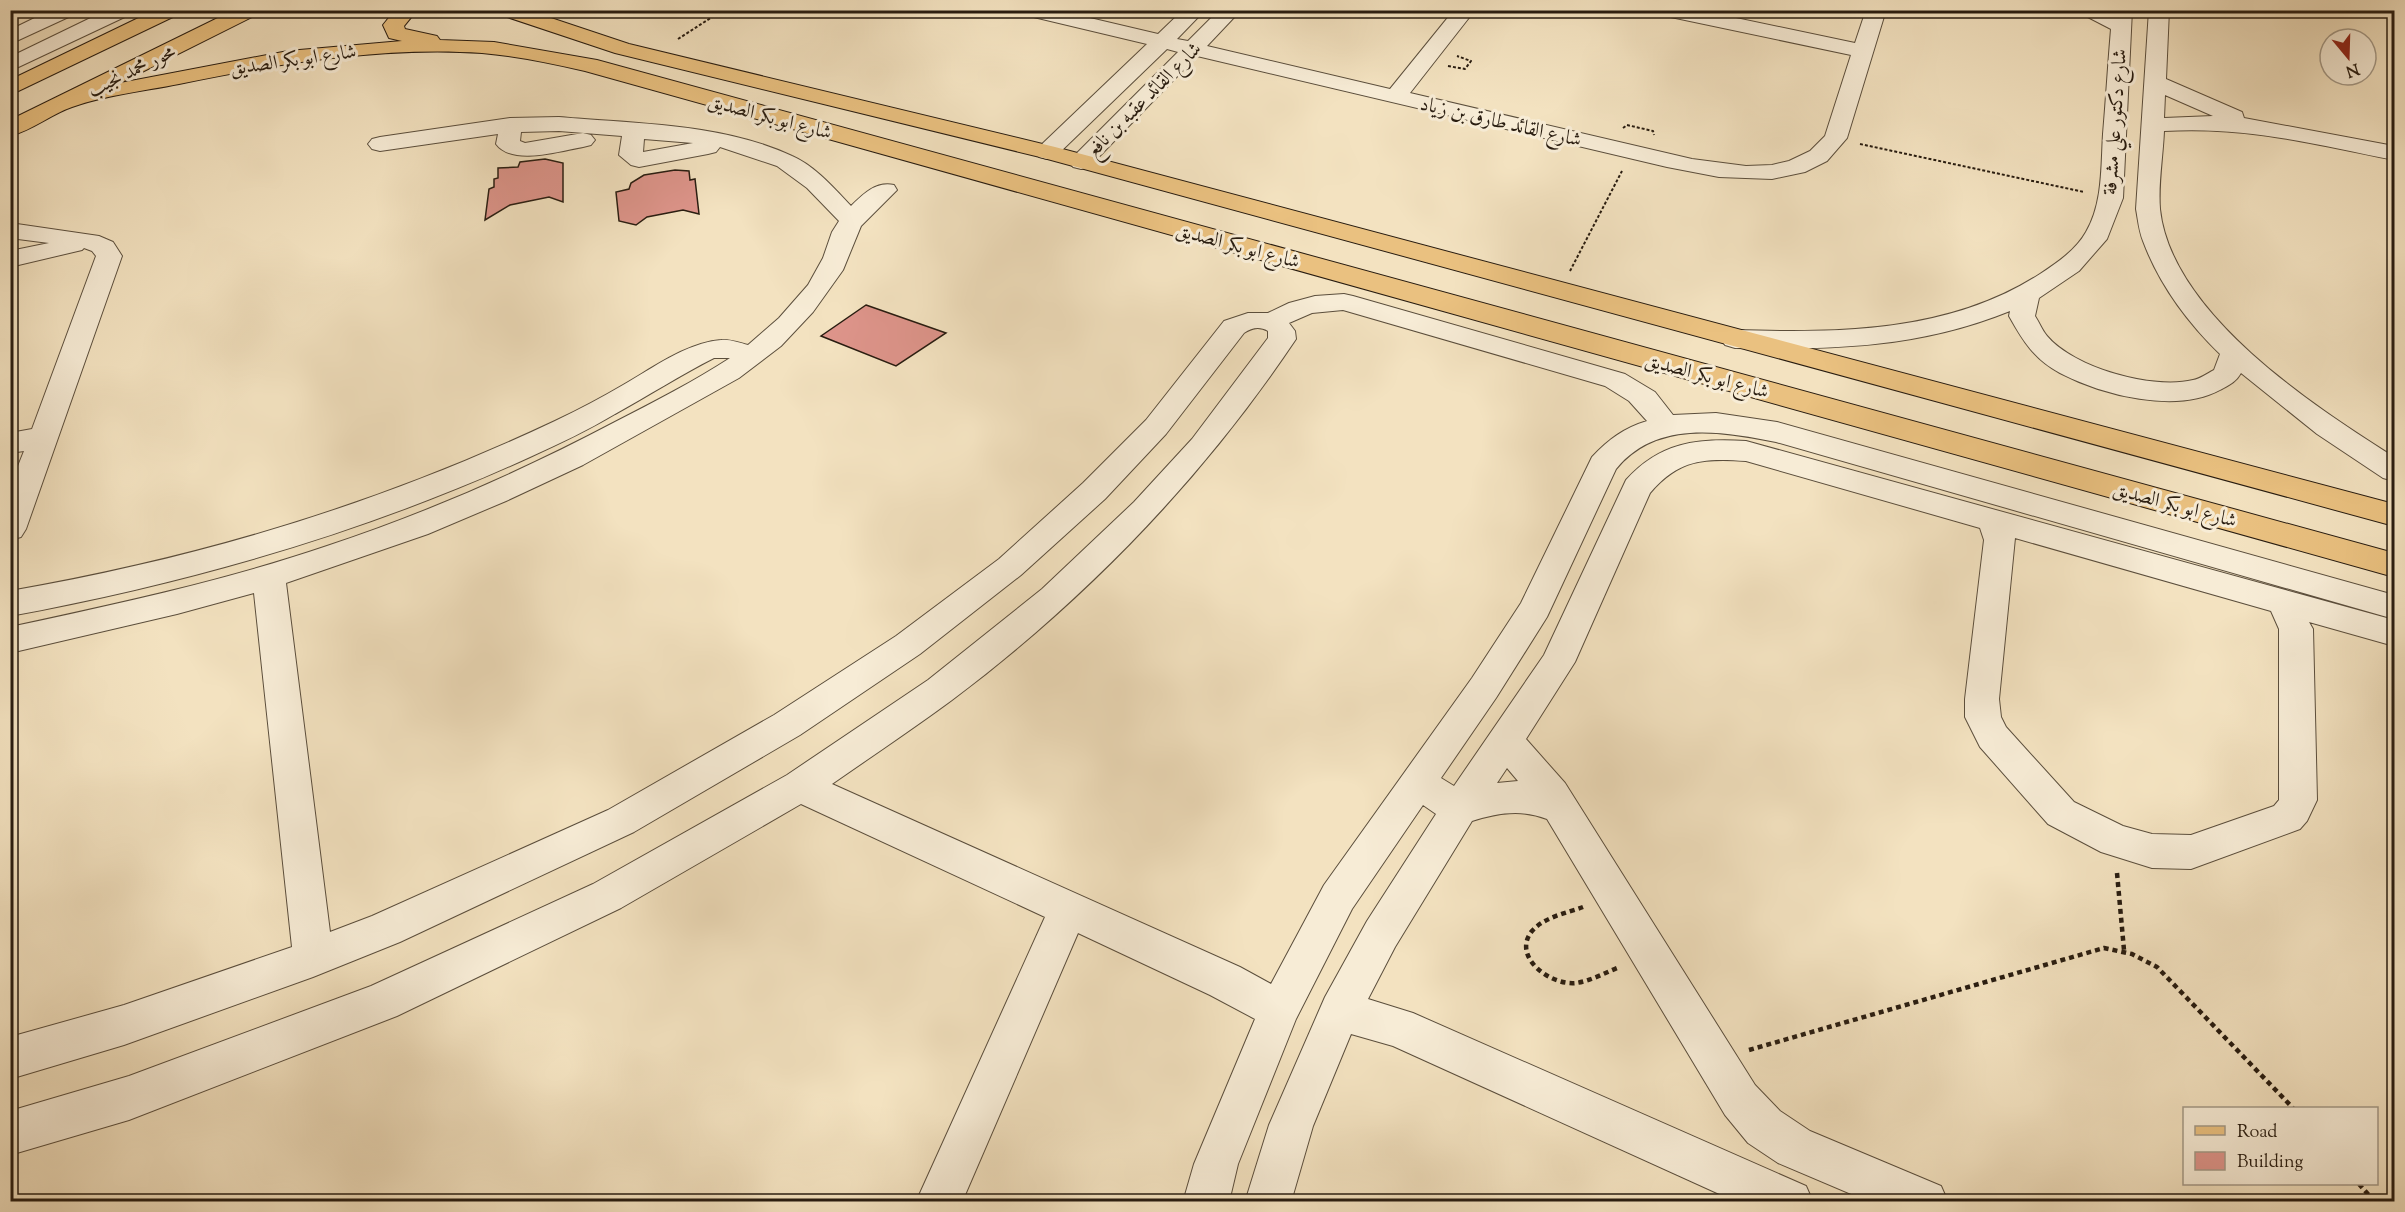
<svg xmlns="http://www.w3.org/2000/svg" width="2405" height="1212" font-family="'Sorts Mill Goudy',Amiri,serif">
  <rect width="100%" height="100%" fill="#f3e2c0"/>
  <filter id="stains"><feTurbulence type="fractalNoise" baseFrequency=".00333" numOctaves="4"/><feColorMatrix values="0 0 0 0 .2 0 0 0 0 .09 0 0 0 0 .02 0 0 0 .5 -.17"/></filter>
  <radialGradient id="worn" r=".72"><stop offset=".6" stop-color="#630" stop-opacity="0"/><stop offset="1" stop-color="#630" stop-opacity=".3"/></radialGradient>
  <path fill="#dd948a" stroke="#281c10" stroke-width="1.5" d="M 545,159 L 563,163 L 563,202 L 549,197 L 510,205 L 485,220 L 489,189 L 494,187 L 494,179 L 498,178 L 498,168 L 518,167 L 520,162 Z
    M 675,170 L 689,171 L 690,180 L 695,179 L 699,214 L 683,210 L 647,217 L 636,225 L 619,221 L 616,192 L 629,189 L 631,183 L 644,175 Z
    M 866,305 L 946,333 L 896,366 L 821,336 Z"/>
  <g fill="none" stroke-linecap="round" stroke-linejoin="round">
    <g stroke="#5b4e3c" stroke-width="2">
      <path id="minor" d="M 51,10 L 78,10 L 75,14 L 10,44 L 10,30 Z
        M 107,10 L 134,10 L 131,14 L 10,71 L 10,57 Z
        M 1018,10 L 1056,10 L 1158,34 L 1183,10 L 1205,10 L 1177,39 L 1188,41 L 1219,10 L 1241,10 L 1207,46 L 1390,89 L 1454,10 L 1475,10 L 1410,93 L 1692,159 L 1746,166 L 1772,165 L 1789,161 L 1810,151 L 1825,136 L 1851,55 L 1666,16 L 1659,14 L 1656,10 L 1698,10 L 1855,43 L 1866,10 L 1886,10 L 1847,138 L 1827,161 L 1805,172 L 1772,179 L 1719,177 L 1667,167 L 1197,56 L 1089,167 L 1081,169 L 1073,167 L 1069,162 L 1073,157 L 1178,52 L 1167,49 L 1055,157 L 1047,159 L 1039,157 L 1035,152 L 1039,147 L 1147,44 L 1021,14 Z
        M 2079,10 L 2106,10 L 2112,13 L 2112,10 L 2132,10 L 2123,198 L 2107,239 L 2079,271 L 2039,298 L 2035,316 C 2039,322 2042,330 2047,336 C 2074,368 2153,390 2193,380 C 2200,379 2208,373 2214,370 L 2220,354 C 2188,323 2159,284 2143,241 C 2139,231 2138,220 2136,209 L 2149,10 L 2169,10 L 2166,79 L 2242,112 L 2244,118 L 2394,146 L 2394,160 C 2314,144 2246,126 2164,131 C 2163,156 2158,184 2160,209 C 2171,313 2313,406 2394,457 L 2394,481 L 2383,478 L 2317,434 L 2241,373 C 2236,382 2229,385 2220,390 C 2176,414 2102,395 2060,373 C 2034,359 2023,341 2009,316 L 2010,311 C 1919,348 1832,350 1735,348 L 1725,345 L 1721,339 L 1725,333 L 1735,330 C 1839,333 1949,333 2040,274 C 2057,263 2076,250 2086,232 C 2103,203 2101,166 2103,134 C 2106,99 2108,64 2111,29 L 2082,14 ZM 2165,95 L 2213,116 L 2164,118 Z
        M 559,117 C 635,124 722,123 792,156 C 815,166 834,188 851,206 C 863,194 876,181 894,185 L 897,190 L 861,226 L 843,270 L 813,312 L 781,346 L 739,378 L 583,465 L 506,501 L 428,534 L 286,583 L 330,932 L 372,916 L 608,810 L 774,715 L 896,636 L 999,559 L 1083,483 L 1146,420 L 1224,321 L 1248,313 L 1268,313 L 1289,303 L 1315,296 L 1344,294 L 1353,296 L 1625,374 L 1655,392 L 1673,415 L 1716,413 L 1777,422 L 2394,595 L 2394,619 L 1776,442 C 1720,431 1656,420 1616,469 L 1547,617 L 1496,698 L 1441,778 L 1454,786 L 1544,655 L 1626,480 C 1660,442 1697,438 1746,441 L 2394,620 L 2394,646 L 2309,622 L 2313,629 L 2317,800 L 2307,821 L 2300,829 L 2191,869 L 2152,868 L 2101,852 L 2048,824 L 1980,747 L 1965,717 L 1965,699 L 1984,540 L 1980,528 L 1746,461 C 1704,458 1679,459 1650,493 L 1575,662 L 1526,739 L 1565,783 L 1755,1085 L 1780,1111 L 1810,1131 L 1941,1186 L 1948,1202 L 1870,1202 L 1778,1163 L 1748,1143 L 1725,1115 L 1547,819 C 1522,809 1497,813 1472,821 L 1395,947 L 1368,999 L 1413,1013 L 1806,1186 L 1813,1202 L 1737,1202 L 1393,1046 L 1351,1034 L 1313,1126 L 1291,1202 L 1245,1202 L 1269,1125 L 1325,997 L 1367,921 L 1436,814 L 1423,805 L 1352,909 L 1296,1019 L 1238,1164 L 1229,1202 L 1183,1202 L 1194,1164 L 1255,1019 L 1210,995 L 1078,933 L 962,1202 L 916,1202 L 1045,917 L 801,804 L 621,908 L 397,1016 L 129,1120 L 10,1155 L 10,1111 L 129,1076 L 371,986 L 593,884 L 787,775 L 928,680 L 1042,589 L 1134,502 L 1192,439 L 1268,338 L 1268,331 C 1259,326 1252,328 1244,333 L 1166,434 L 1105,499 L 1021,575 L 920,654 L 800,735 L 634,832 L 400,942 L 313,977 L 124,1045 L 10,1079 L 10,1037 L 124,1005 L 292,947 L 254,593 L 177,614 L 10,653 L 10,627 C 117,604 224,581 327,546 C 427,513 522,471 615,422 C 654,402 693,382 730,358 L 714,358 C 680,375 648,396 615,414 C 588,430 559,444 530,457 C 364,533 189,583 10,616 L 10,591 C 204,557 376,505 555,421 C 578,410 601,398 623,385 C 653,368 686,343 721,340 C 730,339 740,343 748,345 L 779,318 L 808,285 L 823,258 L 832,232 L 839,221 L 807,188 L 777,166 L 720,147 L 716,152 L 708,154 L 639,167 L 631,165 L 619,155 L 622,136 L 559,131 L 521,132 L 520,141 L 525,143 L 583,133 L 591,135 L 595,140 L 591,145 L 583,147 C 560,151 512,166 496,144 L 498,134 L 380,151 L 372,149 L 368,144 L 372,139 L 380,137 L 510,118 ZM 644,139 L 693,143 L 643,152 ZM 1343,310 L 1605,386 L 1629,401 L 1647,421 C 1624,428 1609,439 1592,457 L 1521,603 L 1472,678 L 1324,885 L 1271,984 L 1240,967 L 832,784 C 872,756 913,729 952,700 C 1085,600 1203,478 1296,339 L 1295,331 L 1289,323 L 1312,313 ZM 2015,538 L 2271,611 L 2279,629 L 2279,800 L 2274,806 L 2191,835 L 2152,834 L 2123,826 L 2074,802 L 2006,727 L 2001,717 L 1999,699 ZM 1507,768 L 1518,781 L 1497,783 Z
        M 10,223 L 99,236 L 113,242 L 122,256 L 26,529 L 21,537 L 10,540 L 10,486 L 24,451 L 10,453 L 10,433 L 32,429 L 96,256 L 92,251 L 84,248 L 82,250 L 10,267 L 10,251 L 49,243 L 10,238 Z"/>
    </g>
    <g stroke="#281c10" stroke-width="2">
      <path id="major" d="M 155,10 L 182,10 L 179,14 L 10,95 L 10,80 Z
        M 234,10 L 261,10 L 258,14 L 120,83 L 288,51 L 402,41 L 389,38 L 383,25 L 395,10 L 417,10 L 404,26 L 405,29 L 437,36 L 440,40 L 494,42 L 597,60 L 2394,553 L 2394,577 L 585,71 C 551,63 517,56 482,53 C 384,46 275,64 179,84 C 144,91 106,95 72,107 C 51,114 33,130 10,136 L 10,120 Z
        M 495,10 L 527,10 L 629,44 L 1055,147 L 2394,504 L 2394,526 L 1040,157 L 615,53 L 498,14 Z"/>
    </g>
    <path stroke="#281c10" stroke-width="2" stroke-dasharray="3 2" stroke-linecap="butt" d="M 678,39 L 723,10
      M 1448,66 L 1465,69 L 1471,61 L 1457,56
      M 1623,128 L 1627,125 L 1653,131 L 1654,135
      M 1860,144 L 2084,192
      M 1570,271 L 1622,171"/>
    <path stroke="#281c10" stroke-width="4.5" stroke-dasharray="5 4" stroke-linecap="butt" d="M 2117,873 L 2124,950
      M 1583,907 C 1567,913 1544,917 1532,931 C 1511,957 1551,986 1576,983 C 1591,981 1606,972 1620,967
      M 1749,1050 L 2104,948 L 2132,954 L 2157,967 L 2293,1108
      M 2359,1184 L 2375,1202"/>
    <use href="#minor" fill="#f7ecd6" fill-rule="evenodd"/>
    <use href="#major" fill="#eac180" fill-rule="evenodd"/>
  </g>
  <g text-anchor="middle" stroke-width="6" stroke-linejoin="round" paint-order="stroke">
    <g font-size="20" fill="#281c10" stroke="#f7ecd6">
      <text transform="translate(293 59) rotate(-8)" y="7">شارع ابو بكر الصديق</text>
      <text transform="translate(131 70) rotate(-26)" y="7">محور محمد نجيب</text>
      <text transform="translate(1143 99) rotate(-45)" y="7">شارع القائد عقبه بن نافع</text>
      <text transform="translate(770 116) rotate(15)" y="7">شارع ابو بكر الصديق</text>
      <text transform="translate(1501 121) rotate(13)" y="7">شارع القائد طارق بن زياد</text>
      <text transform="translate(2114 122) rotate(-86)" y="7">شارع دكتور علي مشرفة</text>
      <text transform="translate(1238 245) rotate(15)" y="7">شارع ابو بكر الصديق</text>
      <text transform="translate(1707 375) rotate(15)" y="7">شارع ابو بكر الصديق</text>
      <text transform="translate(2175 504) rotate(15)" y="7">شارع ابو بكر الصديق</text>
    </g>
  </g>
  <rect width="2405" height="1212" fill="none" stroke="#f3e2c0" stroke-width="36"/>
  <rect x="12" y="12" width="2381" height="1188" fill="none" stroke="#281c10" stroke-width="3"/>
  <rect x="18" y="18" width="2369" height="1176" fill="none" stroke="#281c10" stroke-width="1.5"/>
  <rect x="2183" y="1107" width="195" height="78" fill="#f7ecd6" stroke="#a49987" stroke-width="1.5"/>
  <rect x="2195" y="1126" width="30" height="9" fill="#eac180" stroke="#a49987" stroke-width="1.5"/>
  <text x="2237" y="1137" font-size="18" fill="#281c10">Road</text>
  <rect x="2195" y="1152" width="30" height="18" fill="#dd948a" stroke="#a49987" stroke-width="1.5"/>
  <text x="2237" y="1167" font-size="18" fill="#281c10">Building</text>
  <g transform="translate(2348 57) rotate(161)"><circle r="28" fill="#f7ecd6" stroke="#a49987" stroke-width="1.5"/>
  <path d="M0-4.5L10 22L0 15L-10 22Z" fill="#8f2418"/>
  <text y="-9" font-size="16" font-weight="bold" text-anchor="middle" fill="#281c10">N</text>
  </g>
  <rect width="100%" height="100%" filter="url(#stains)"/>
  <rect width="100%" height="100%" fill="url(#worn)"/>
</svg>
